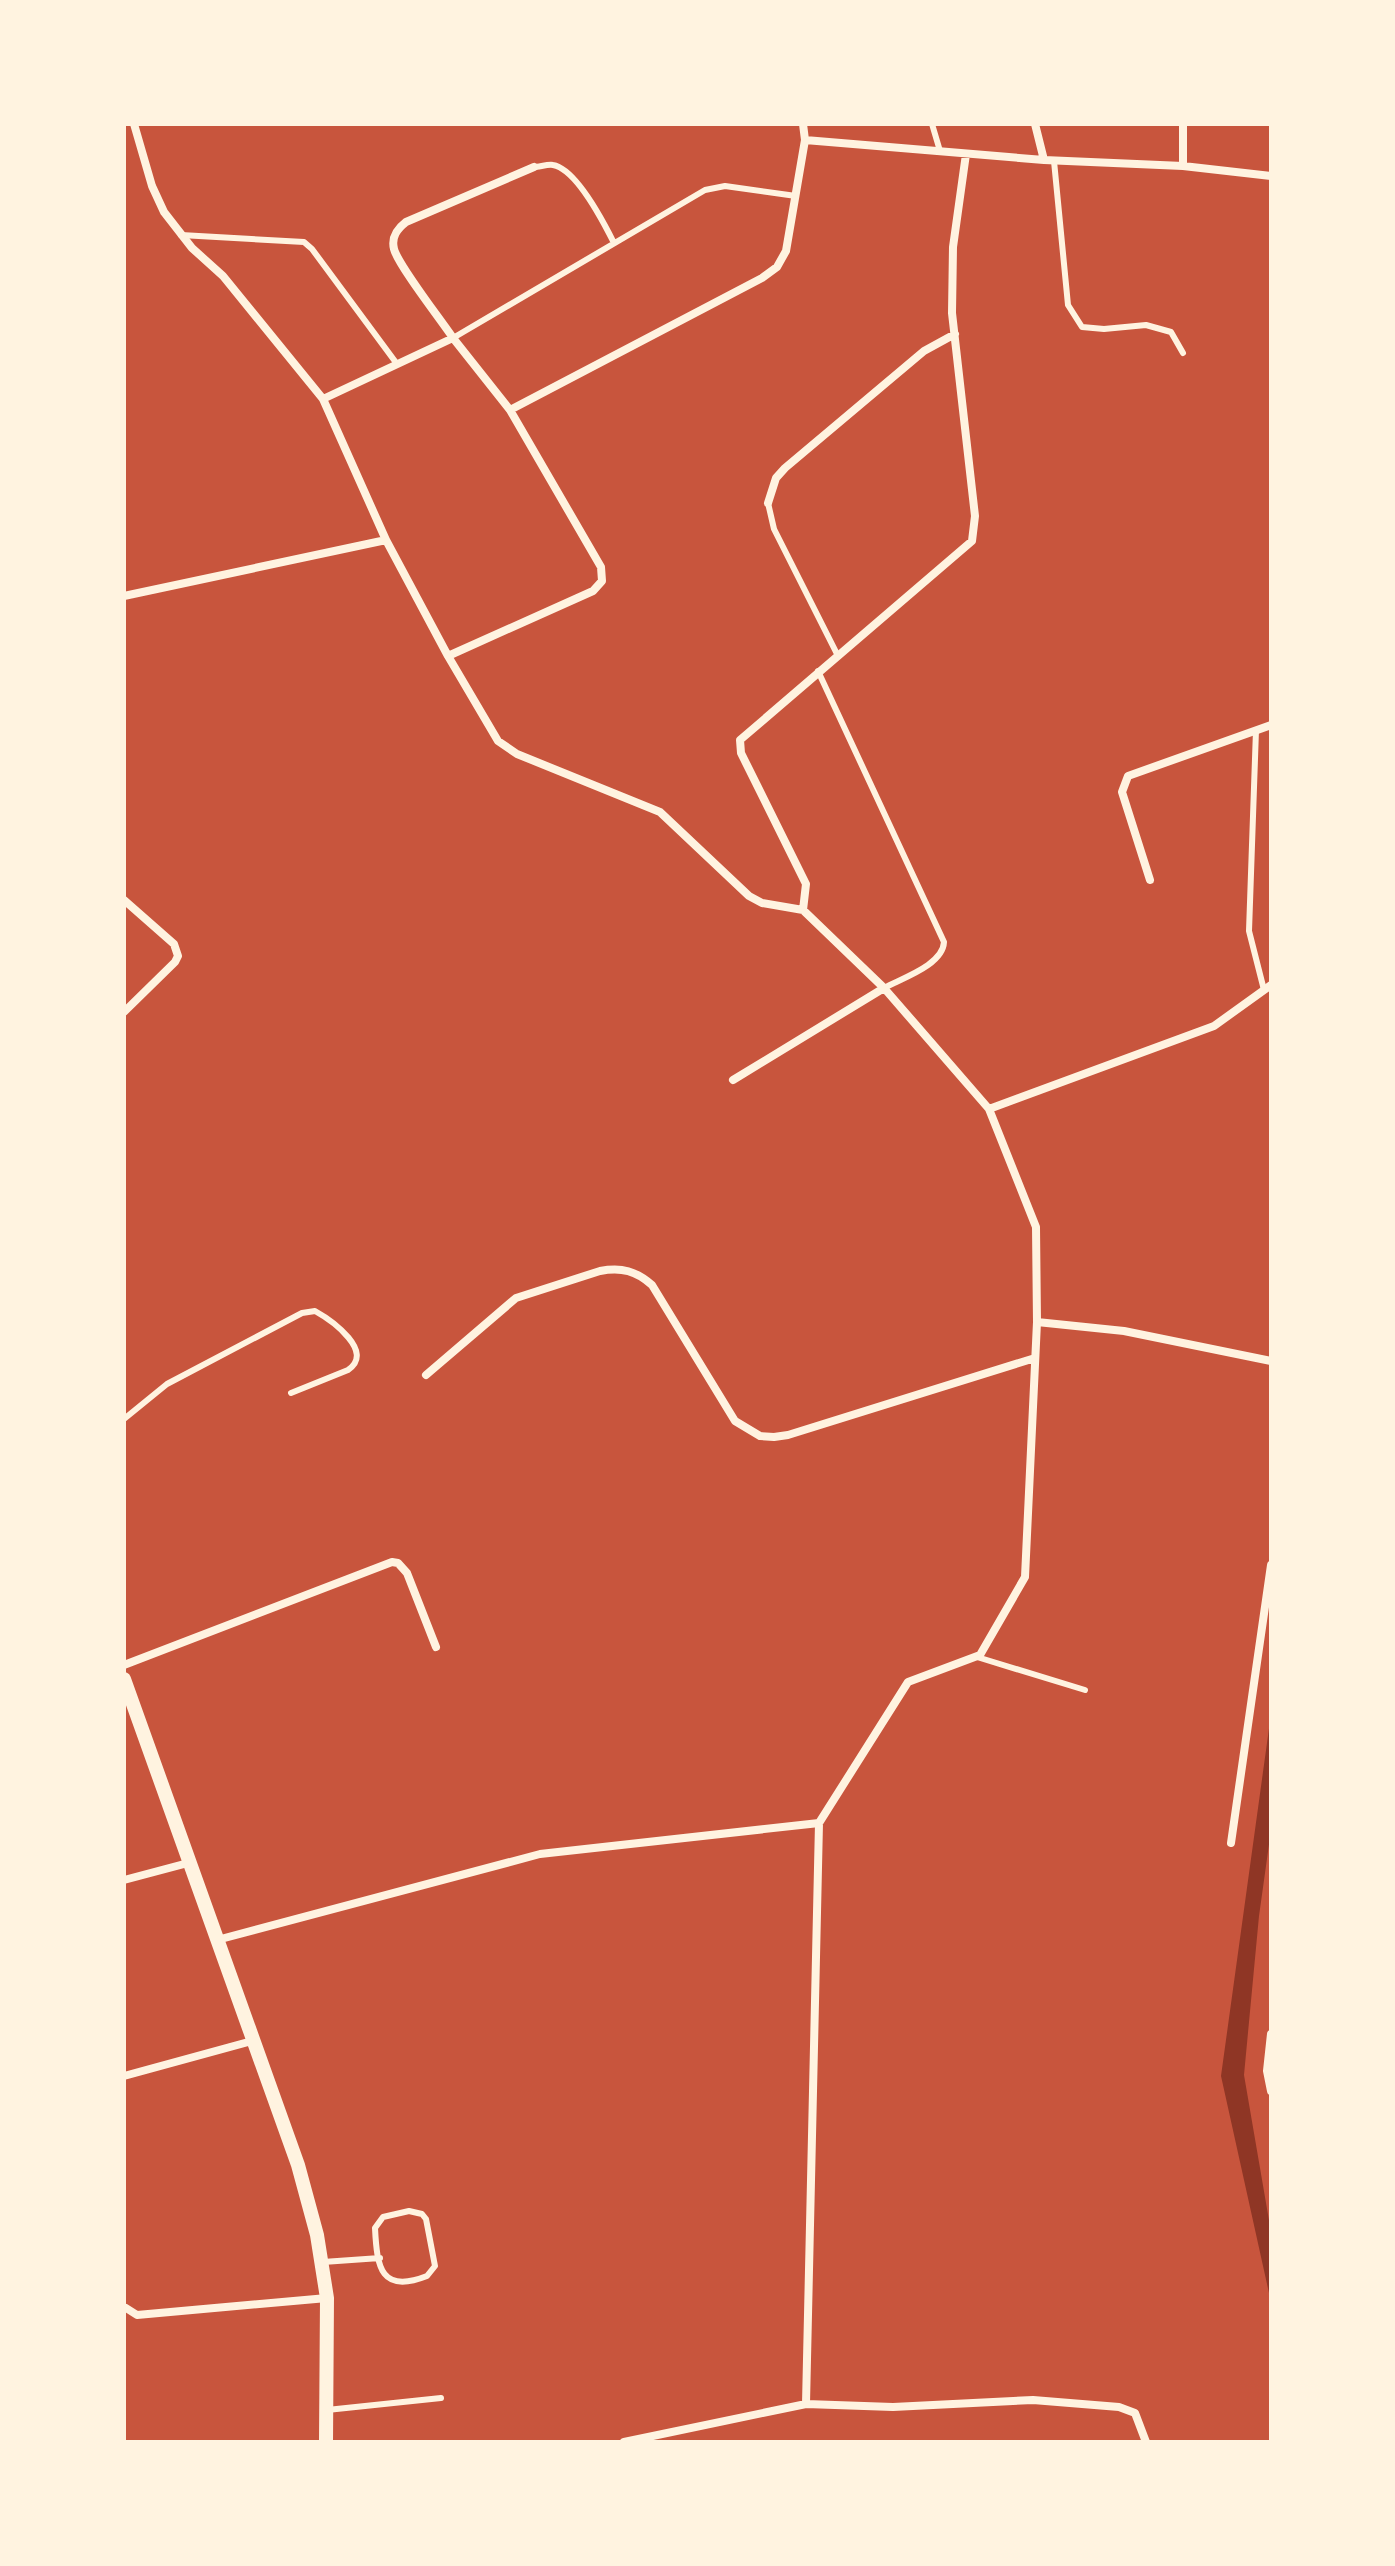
<svg xmlns="http://www.w3.org/2000/svg" width="1395" height="2566" font-family="'Space Grotesk',sans-serif">
  <rect width="100%" height="100%" fill="#c8553d"/>
  <path fill="#8f3625" d="M 1271,1714 L 1271,1830 L 1259,1916 L 1244,2075 L 1271,2232 L 1271,2302 L 1221,2076 Z"/>
  <g fill="none" stroke-linecap="round" stroke-linejoin="round">
    <path stroke="#fff3e0" stroke-width="6" d="M 932,124 L 940,151
      M 1054,161 L 1068,305 L 1082,327 L 1104,329 L 1146,325 L 1171,332 L 1183,353
      M 534,167 C 539,167 548,164 553,165 C 576,169 604,223 614,243
      M 181,235 L 304,242 L 312,249 L 397,364
      M 453,338 L 705,190 L 725,186 L 796,196
      M 768,503 L 774,529 L 837,654
      M 818,671 L 944,942 C 943,965 902,978 884,988
      M 1256,730 L 1249,931 L 1264,990
      M 124,1419 L 167,1384 L 302,1313 L 315,1311 C 333,1321 375,1352 348,1370 L 291,1393
      M 977,1657 L 1085,1690
      M 409,2211 L 422,2214 L 426,2219 L 435,2266 L 427,2276 C 381,2294 377,2268 375,2228 L 383,2217 Z
      M 323,2262 L 380,2258
      M 327,2410 L 441,2398"/>
    <path stroke="#fff3e0" stroke-width="8" d="M 134,124 L 152,186 L 164,212 L 192,248 L 223,276 L 323,399 L 386,540 L 448,656 L 498,741 L 517,754 L 660,812 L 749,896 L 762,903 L 803,910 L 884,988 L 989,1109 L 1036,1227 L 1037,1322 L 1025,1577 L 980,1655 L 908,1682 L 819,1823 L 540,1854 L 217,1940
      M 1035,124 L 1044,160
      M 1183,124 L 1183,166
      M 805,140 L 1044,160 L 1183,166 L 1271,176
      M 453,338 C 441,320 398,265 394,249 C 391,237 397,229 406,222 L 534,167
      M 323,399 L 453,338 L 510,410 L 762,278 L 777,267 L 786,251 L 805,140 L 803,124
      M 768,503 L 776,478 L 785,468 L 924,351 L 955,334
      M 124,596 L 386,540
      M 448,656 L 593,591 L 602,581 L 601,567 L 510,410
      M 1150,880 L 1122,792 L 1128,776 L 1271,725
      M 124,900 L 174,944 L 178,956 L 175,962 L 124,1012
      M 803,910 L 806,884 L 741,753 L 740,740 L 972,541 L 975,516 L 952,313 L 953,247 L 966,154
      M 733,1080 L 884,988
      M 989,1109 L 1214,1026 L 1271,985
      M 1037,1322 L 1124,1331 L 1271,1361
      M 426,1375 L 516,1298 L 600,1271 C 622,1267 636,1271 652,1285 L 735,1421 L 760,1436 L 774,1437 L 788,1435 L 1035,1358
      M 124,1665 L 392,1562 L 398,1563 L 407,1573 L 436,1647
      M 1231,1843 L 1271,1565
      M 124,1880 L 188,1863
      M 1271,2034 L 1267,2071 L 1271,2091
      M 124,2076 L 252,2041
      M 126,2308 L 137,2315 L 327,2298
      M 806,2404 L 819,1823
      M 624,2442 L 806,2404 L 893,2407 L 1033,2400 L 1119,2407 L 1135,2413 L 1146,2442"/>
    <path stroke="#fff3e0" stroke-width="14" d="M 124,1679 L 298,2165 L 317,2235 L 327,2298 L 326,2442"/>
  </g>
  <rect width="1395" height="2566" fill="none" stroke="#fff3e0" stroke-width="252"/>
</svg>
